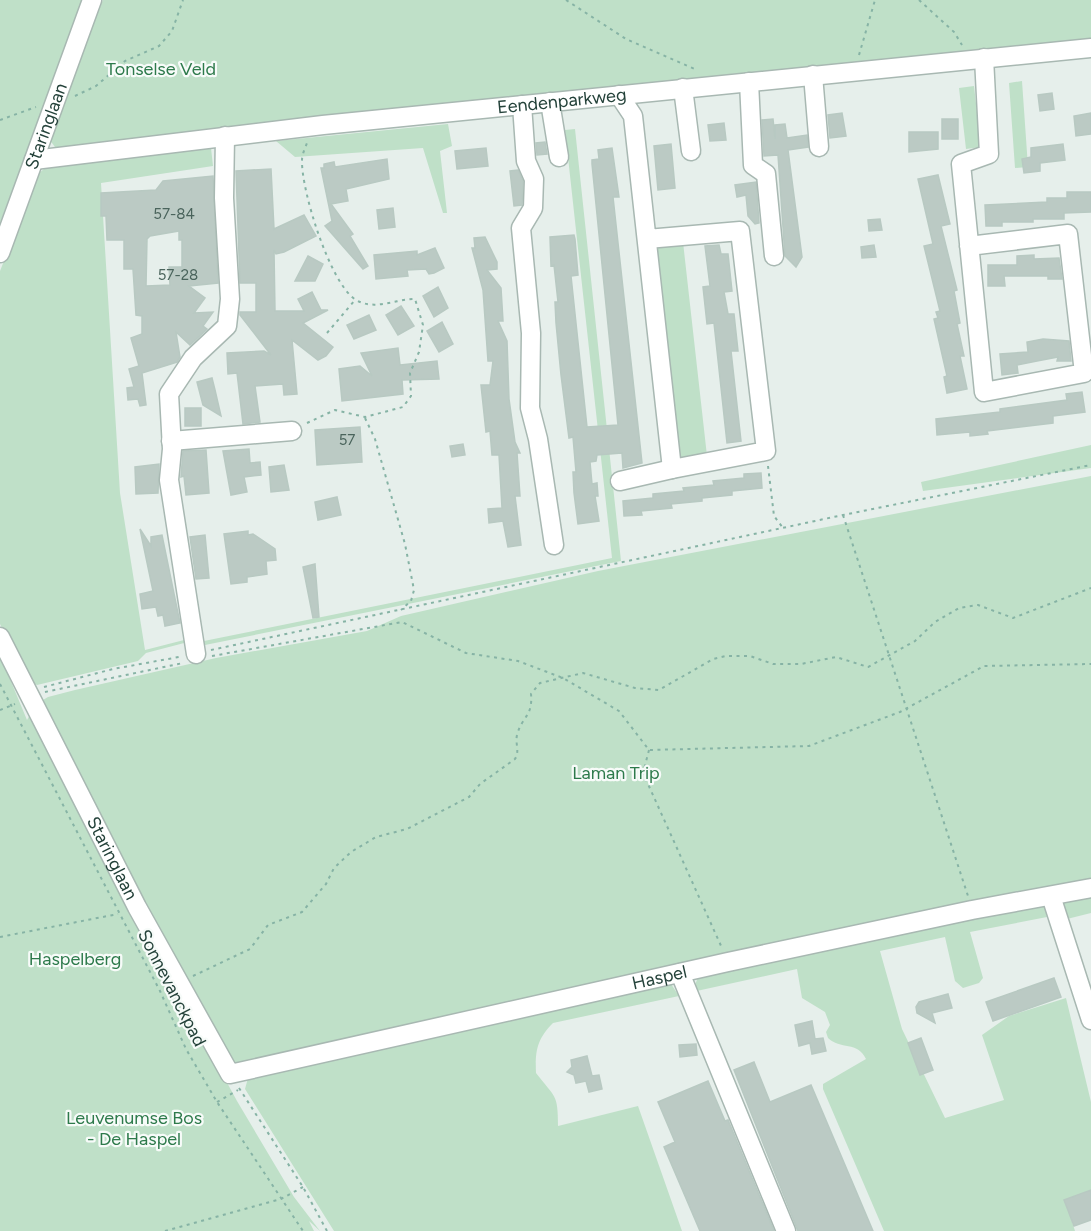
<svg xmlns="http://www.w3.org/2000/svg" width="1091" height="1231" font-family="Figtree,sans-serif">
  <rect width="100%" height="100%" fill="#e6efeb"/>
  <path fill="#bfe0c8" d="M 0,0 L 83,0 L 0,223 Z
    M 103,0 L 1091,0 L 1091,44 L 864,66 L 730,74 L 712,81 L 61,149 L 55,147 L 49,139 L 62,99 Z
    M 1022,81 L 1028,167 L 1015,168 L 1009,83 Z
    M 974,86 L 981,147 L 966,149 L 959,88 Z
    M 448,124 L 452,146 L 440,151 L 447,213 L 443,213 L 423,148 L 295,157 L 276,141 Z
    M 575,129 L 621,561 L 200,646 L 199,642 L 612,558 L 565,130 Z
    M 211,148 L 213,166 L 101,183 L 120,493 L 145,650 L 188,639 L 188,642 L 146,653 L 138,661 L 37,685 C 18,677 9,642 0,624 L 0,271 L 39,173 L 49,165 Z
    M 683,242 L 707,456 L 677,460 L 653,244 Z
    M 1091,445 L 1091,468 L 923,491 L 921,482 Z
    M 1091,476 L 1091,882 L 730,952 L 236,1068 L 226,1058 L 38,703 L 48,697 L 75,690 L 216,658 L 367,631 L 401,616 L 598,571 Z
    M 0,655 L 27,720 L 32,711 L 187,1009 L 237,1101 L 294,1197 L 320,1231 L 309,1221 L 314,1231 L 0,1231 Z
    M 1091,895 L 1091,913 L 1059,921 L 1055,902 Z
    M 1044,904 L 1047,917 L 970,932 L 983,978 L 979,983 L 963,988 L 955,981 L 945,937 L 880,951 L 902,1029 L 945,1118 L 1004,1100 L 982,1035 L 1009,1016 L 1066,998 L 1091,1102 L 1091,1190 L 1065,1200 L 1075,1231 L 884,1231 L 823,1089 L 823,1084 L 866,1059 C 858,1041 840,1050 828,1038 L 826,1032 L 830,1025 L 825,1012 L 802,998 L 797,969 L 692,992 L 699,975 Z
    M 669,981 L 679,996 L 553,1023 C 537,1039 535,1051 536,1073 C 555,1098 558,1093 558,1126 L 638,1106 L 682,1231 L 334,1231 L 245,1089 L 248,1078 Z"/>
  <path fill="#bbcac4" stroke="#b8c9c2" stroke-width="1.5" fill-rule="evenodd" d="M 1052,93 L 1054,109 L 1040,111 L 1038,95 Z
    M 842,113 L 846,136 L 830,138 L 828,115 Z
    M 1091,113 L 1091,134 L 1076,136 L 1074,116 Z
    M 773,119 L 775,139 L 775,125 L 785,124 L 787,138 L 807,135 L 808,147 L 788,150 L 802,257 L 796,267 L 785,256 L 778,155 L 764,156 L 762,120 Z
    M 942,119 L 958,119 L 958,139 L 942,139 Z
    M 724,123 L 726,140 L 710,141 L 708,125 Z
    M 909,132 L 938,132 L 938,149 L 909,152 Z
    M 545,142 L 547,154 L 537,155 L 536,143 Z
    M 671,144 L 675,188 L 658,190 L 654,146 Z
    M 1063,144 L 1065,160 L 1040,163 L 1040,171 L 1024,173 L 1022,159 L 1031,157 L 1031,148 Z
    M 486,148 L 488,166 L 457,169 L 455,151 Z
    M 612,148 L 619,197 L 613,197 L 642,463 L 623,468 L 622,453 L 597,455 L 596,461 L 590,462 L 592,484 L 597,483 L 598,496 L 595,496 L 599,521 L 578,524 L 574,493 L 573,472 L 576,472 L 573,437 L 569,438 L 561,375 L 556,323 L 555,302 L 558,302 L 554,265 L 551,266 L 550,237 L 574,235 L 575,239 L 578,275 L 571,276 L 587,427 L 618,425 L 592,164 L 592,160 L 599,159 L 598,150 Z
    M 387,159 L 389,179 L 346,189 L 348,201 L 331,204 L 353,234 L 350,236 L 368,266 L 363,269 L 325,226 L 332,221 L 321,168 L 324,168 L 324,164 L 334,162 L 335,167 Z
    M 271,169 L 274,229 L 304,215 L 316,236 L 284,252 L 276,254 L 274,250 L 275,311 L 304,311 L 298,299 L 312,292 L 321,310 L 328,310 L 303,323 L 333,347 L 326,356 L 318,360 L 292,340 L 297,394 L 284,395 L 283,384 L 255,386 L 260,422 L 243,424 L 237,373 L 228,374 L 227,353 L 264,351 L 271,355 L 240,315 L 240,312 L 256,312 L 256,283 L 240,283 L 236,171 Z
    M 518,170 L 523,181 L 522,205 L 514,206 L 510,171 Z
    M 938,175 L 950,224 L 941,226 L 957,290 L 954,291 L 960,323 L 957,324 L 964,356 L 960,356 L 967,389 L 947,393 L 944,377 L 947,376 L 934,319 L 938,318 L 936,312 L 940,311 L 924,246 L 933,244 L 918,179 Z
    M 213,176 L 218,283 L 189,286 L 205,298 L 194,313 L 213,312 L 203,326 L 207,329 L 190,345 L 176,332 L 180,357 L 177,362 L 142,373 L 146,405 L 140,406 L 138,399 L 128,400 L 127,388 L 134,387 L 129,369 L 139,366 L 131,338 L 142,334 L 142,316 L 136,315 L 133,269 L 124,269 L 124,240 L 107,240 L 106,216 L 101,216 L 101,193 L 156,190 L 163,181 ZM 179,231 L 179,240 L 182,240 L 182,267 L 169,267 L 170,285 L 146,286 L 147,239 L 150,236 Z
    M 756,182 L 759,223 L 755,224 L 748,216 L 746,195 L 737,197 L 735,185 Z
    M 1067,192 L 1091,192 L 1091,212 L 1064,213 L 1064,219 L 1033,219 L 1033,222 L 1002,222 L 1002,226 L 986,226 L 985,205 L 1047,202 L 1047,198 L 1067,198 Z
    M 393,208 L 395,227 L 379,229 L 377,210 Z
    M 880,219 L 882,230 L 869,231 L 868,220 Z
    M 485,237 L 497,262 L 497,269 L 487,270 L 501,288 L 503,321 L 498,321 L 507,341 L 509,399 L 515,442 L 520,453 L 517,453 L 520,496 L 515,496 L 521,545 L 508,547 L 503,521 L 489,523 L 488,509 L 502,508 L 499,455 L 492,455 L 490,431 L 486,432 L 481,385 L 490,385 L 493,361 L 488,361 L 483,290 L 472,248 L 475,248 L 474,238 Z
    M 719,245 L 721,254 L 728,254 L 732,291 L 724,292 L 728,314 L 734,314 L 738,351 L 731,351 L 741,441 L 727,443 L 714,323 L 707,324 L 703,287 L 710,286 L 705,246 Z
    M 874,245 L 876,257 L 862,258 L 861,247 Z
    M 435,248 L 444,268 L 434,273 L 429,274 L 426,269 L 407,270 L 408,276 L 376,279 L 374,255 L 417,251 L 417,255 Z
    M 1034,255 L 1034,259 L 1059,258 L 1062,279 L 1048,279 L 1048,276 L 1004,276 L 1005,286 L 988,286 L 988,265 L 1017,265 L 1017,256 Z
    M 308,256 L 323,264 L 315,281 L 295,281 Z
    M 438,287 L 448,308 L 434,317 L 423,296 Z
    M 401,306 L 414,326 L 398,335 L 386,315 Z
    M 369,315 L 376,330 L 354,339 L 347,325 Z
    M 442,322 L 453,344 L 439,352 L 427,331 Z
    M 1043,339 L 1069,341 L 1071,361 L 1057,361 L 1058,357 L 1037,361 L 1017,365 L 1018,373 L 1002,375 L 1000,354 L 1028,352 L 1027,342 Z
    M 398,348 L 400,365 L 437,361 L 439,379 L 402,380 L 403,394 L 342,401 L 339,369 L 360,366 L 372,376 L 361,353 Z
    M 212,378 L 215,390 L 221,416 L 203,405 L 197,382 Z
    M 1082,392 L 1085,412 L 1053,416 L 1053,423 L 987,431 L 988,434 L 970,436 L 970,432 L 937,435 L 936,419 L 1000,412 L 1000,409 L 1067,400 L 1066,394 Z
    M 185,408 L 201,408 L 201,426 L 185,426 Z
    M 360,427 L 362,462 L 317,465 L 315,430 Z
    M 463,444 L 465,455 L 452,457 L 450,446 Z
    M 249,449 L 250,463 L 260,462 L 261,475 L 244,477 L 247,492 L 231,495 L 223,451 Z
    M 206,450 L 209,493 L 186,495 L 184,476 L 181,477 L 183,451 Z
    M 159,464 L 158,493 L 136,494 L 135,467 Z
    M 284,465 L 289,490 L 271,492 L 269,467 Z
    M 761,473 L 762,488 L 732,491 L 732,495 L 702,498 L 702,501 L 671,504 L 672,508 L 641,511 L 642,515 L 624,516 L 623,501 L 653,498 L 653,494 L 684,491 L 683,488 L 714,485 L 713,481 L 744,478 L 744,474 Z
    M 337,497 L 341,515 L 318,520 L 315,502 Z
    M 140,529 L 151,546 L 151,537 L 162,535 L 180,623 L 165,626 L 163,615 L 158,616 L 156,607 L 142,609 L 140,594 L 153,591 Z
    M 248,531 L 248,535 L 253,534 L 275,549 L 276,560 L 266,561 L 267,574 L 247,577 L 247,582 L 231,584 L 224,534 Z
    M 205,535 L 209,578 L 196,579 L 190,537 Z
    M 315,564 L 319,617 L 313,618 L 303,567 Z
    M 1054,978 L 1061,997 L 993,1021 L 986,1002 Z
    M 948,994 L 952,1008 L 932,1013 L 935,1023 L 917,1013 L 916,1007 L 919,1002 Z
    M 812,1021 L 815,1039 L 823,1038 L 826,1051 L 812,1054 L 810,1043 L 799,1046 L 795,1025 Z
    M 921,1038 L 933,1070 L 920,1075 L 908,1043 Z
    M 696,1044 L 697,1055 L 680,1057 L 679,1045 Z
    M 587,1056 L 592,1076 L 599,1075 L 602,1089 L 589,1092 L 586,1081 L 576,1083 L 574,1075 L 567,1072 L 572,1067 L 571,1060 Z
    M 754,1062 L 770,1102 L 811,1085 L 873,1231 L 798,1231 L 734,1070 Z
    M 708,1081 L 725,1121 L 728,1120 L 774,1231 L 700,1231 L 664,1147 L 675,1142 L 658,1102 Z
    M 1091,1190 L 1091,1220 L 1074,1226 L 1064,1200 Z"/>
  <g fill="none" stroke-linecap="round" stroke-linejoin="round">
    <g stroke="#a8b8b2" stroke-width="21">
      <g id="minor">
        <path d="M 813,75 L 819,147"/>
        <path d="M 749,82 L 753,165 L 766,174 L 774,256"/>
        <path d="M 683,88 L 691,151"/>
        <path d="M 619,95 L 633,116 L 672,469 L 766,451 L 740,231 L 647,239"/>
        <path d="M 550,102 L 559,157"/>
        <path d="M 522,105 L 526,161 L 534,179 L 533,208 L 521,228 L 531,333 L 530,408 L 538,439 L 554,545"/>
        <path id="s1" d="M 34,160 L 323,125 L 1091,48"/>
        <path d="M 969,246 L 1068,234 L 1084,373 L 984,392 L 961,164 L 989,154 L 984,58"/>
        <path id="s2" d="M 0,253 L 92,0"/>
        <path d="M 171,441 L 292,431"/>
        <path d="M 620,481 L 672,469"/>
        <path id="s3" d="M 0,637 L 137,907 L 230,1074 L 728,962 L 972,910 L 1091,888"/>
        <path d="M 196,654 L 169,480 L 172,449 L 169,394 L 193,358 L 227,326 L 230,299 L 224,198 L 225,136"/>
        <path d="M 1051,896 L 1091,1020"/>
        <path d="M 680,973 L 786,1231"/>
      </g>
    </g>
    <path stroke="#86b3a5" stroke-width="2" stroke-dasharray="3 4.5" stroke-linecap="butt" d="M 566,0 L 626,39 L 697,70
      M 919,0 L 954,32 L 962,45
      M 859,55 L 875,0
      M 75,96 L 96,86 L 125,61 L 159,46 L 172,31 L 183,0
      M 0,120 L 36,107
      M 327,333 L 355,300
      M 365,418 L 375,439 L 405,544 L 414,590 L 411,601 L 401,610
      M 307,423 L 335,410 L 365,417 L 403,407 L 411,396 L 410,373 L 419,352 L 423,325 L 415,299 C 395,299 375,311 356,300 C 330,284 301,190 302,160 C 302,155 305,148 307,143
      M 768,466 L 774,516 L 783,528
      M 843,515 L 968,896
      M 211,650 L 843,515 L 1091,465
      M 212,656 L 402,622 L 466,653 L 518,661 L 563,678 L 619,711 L 649,750 L 809,746 L 900,712 L 984,666 L 1091,664
      M 0,684 L 160,991 L 186,1049 L 217,1102 L 303,1231
      M 44,687 L 113,669 L 179,657
      M 45,692 L 183,663
      M 0,710 L 15,704
      M 649,750 L 643,773 L 722,948
      M 0,937 L 118,914
      M 193,976 L 250,949 L 268,925 L 302,912 L 326,884 L 334,868 L 351,852 L 376,837 L 407,829 L 469,797 L 480,784 L 515,759 C 520,751 515,744 517,735 C 522,716 533,717 531,694 L 540,683 L 583,673 L 635,688 L 659,690 L 713,659 L 726,656 L 750,656 L 773,664 L 801,664 L 836,657 L 868,667 L 915,641 L 935,622 L 959,608 L 978,605 L 1013,618 L 1091,588
      M 239,1088 L 303,1187 L 327,1231
      M 217,1102 L 238,1090
      M 165,1231 L 281,1199 L 303,1187"/>
    <use href="#minor" stroke="#fff" stroke-width="18"/>
  </g>
  <g text-anchor="middle" stroke-width="4.5" stroke-linejoin="round" paint-order="stroke">
    <g font-size="15" fill="#4a645c">
      <text x="174" y="219">57-84</text>
      <text x="178" y="280">57-28</text>
      <text x="347" y="445">57</text>
    </g>
    <g font-size="18" fill="#2d7a4b" stroke="#f7fbf9">
      <text x="161" y="75">Tonselse Veld</text>
      <text x="616" y="779">Laman Trip</text>
      <text x="75" y="965">Haspelberg</text>
      <text x="134" y="1124">Leuvenumse Bos<tspan x="134" dy="21">- De Haspel</tspan></text>
    </g>
    <g font-size="18" fill="#24423a" stroke="#f7fbf9">
      <text dy="6" stroke="none"><textPath href="#s1" startOffset="531">Eendenparkweg</textPath></text>
      <text dy="6" stroke="none"><textPath href="#s2" startOffset="135">Staringlaan</textPath></text>
      <text dy="6" stroke="none"><textPath href="#s3" startOffset="248">Staringlaan</textPath></text>
      <text dy="6" stroke="none"><textPath href="#s3" startOffset="934">Haspel</textPath></text>
      <text transform="translate(172 988) rotate(63)" y="6">Sonnevanckpad</text>
    </g>
  </g>
</svg>
